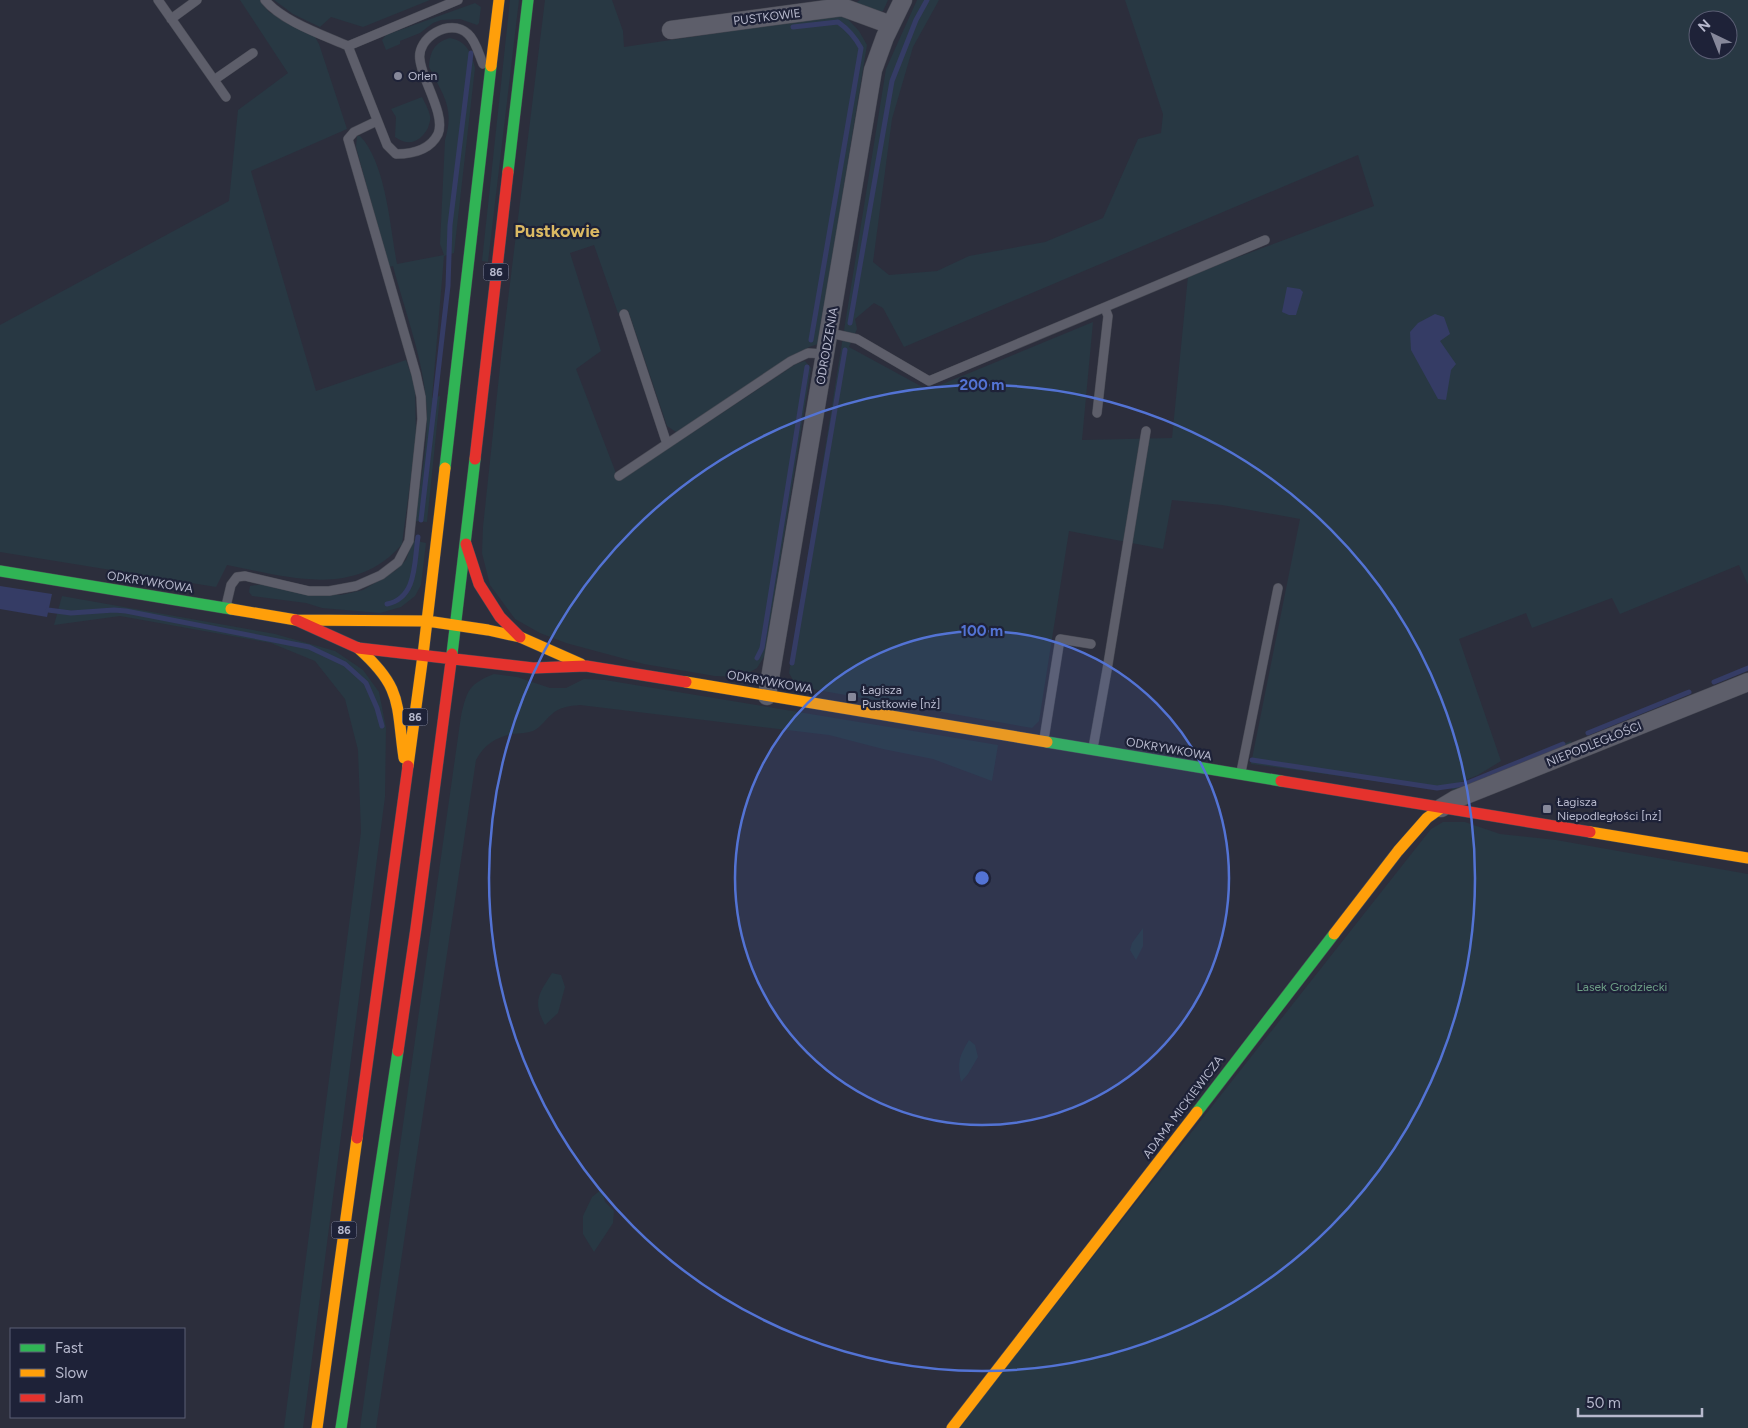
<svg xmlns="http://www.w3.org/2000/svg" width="1748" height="1428" font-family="Figtree,sans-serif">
  <rect width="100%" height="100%" fill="#2c2e3c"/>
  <path fill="#283843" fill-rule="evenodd" d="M 240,0 L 260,0 L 269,12 L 315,37 L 319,44 L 347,129 L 251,171 L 316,391 L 406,360 L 415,386 L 416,438 L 402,544 C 356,599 288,577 227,565 L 216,587 L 0,552 L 0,325 L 229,201 L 238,110 L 288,73 Z
    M 274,0 L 430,0 L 363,27 L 331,17 L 320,27 L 293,14 Z
    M 510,0 L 519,0 L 488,262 L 482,261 Z
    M 545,0 L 612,0 L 623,31 L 624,47 L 843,14 L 859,31 L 867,45 L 818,344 L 809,347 L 686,427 L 676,432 L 667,426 L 628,310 L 618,313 L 594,245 L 570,253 L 601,351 L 576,369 L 619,481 L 796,364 L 805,361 L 811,368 L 765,655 L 757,668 L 741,677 L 715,676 L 644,664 L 566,643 L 540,633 L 515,619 L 490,585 L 482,553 L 483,527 L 502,348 Z
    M 860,0 L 888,0 L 883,11 L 870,11 L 854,4 Z
    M 917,0 L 939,0 L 913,47 L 892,119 L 873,262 L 889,275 L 937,271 L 969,256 L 1045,242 L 1103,218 L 1138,139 L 1161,133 L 1163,114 L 1125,0 L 1748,0 L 1748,585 L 1739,565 L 1620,614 L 1612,598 L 1532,628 L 1526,613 L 1459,639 L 1501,761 L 1478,775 L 1441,790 L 1251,764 L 1300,519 L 1222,505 L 1172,500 L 1163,549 L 1069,531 L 1039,721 L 1032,728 L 806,688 L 793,680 L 789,673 L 886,69 ZM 1698,20 L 1728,20 L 1728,50 L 1698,50 ZM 1358,155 L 1374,206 L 1188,276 L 1172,438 L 1082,440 L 1093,322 L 928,390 L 849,347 L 857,329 L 855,319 L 874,303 L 883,308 L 904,347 Z
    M 475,3 L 481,7 L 479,23 L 477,25 L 460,19 L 441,20 L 433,23 L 420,33 L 400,41 L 400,44 L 386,50 L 382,40 L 386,35 Z
    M 450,38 C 466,41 472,53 475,68 L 454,253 L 444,256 L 432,398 L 440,396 L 427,522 L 415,521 C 420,481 430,439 426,399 C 422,356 404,308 393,266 L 389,267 L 356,147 L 357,136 L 360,136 C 386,163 390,227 397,264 L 444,255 L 440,244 L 445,140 C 455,108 443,95 429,67 C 430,51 435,42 450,38 Z
    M 422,97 C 425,103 429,110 430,116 C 431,120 429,124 428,128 C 420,142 409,147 395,137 L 396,117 L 391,109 Z
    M 413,540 L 426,543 L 421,585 L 415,596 L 401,607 L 380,613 L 322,608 L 306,603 L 252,596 L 249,592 L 250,586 L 263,584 L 285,589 L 341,595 L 363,590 L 395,571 L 406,560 Z
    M 62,596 L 275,634 L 335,651 L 363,670 L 379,692 L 386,728 L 385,797 L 303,1428 L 284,1428 L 361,832 L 358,750 L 345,699 L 315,661 L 271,643 L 120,616 L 54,625 Z
    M 494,674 L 517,677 L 550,688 L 566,688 L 584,679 L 605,680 L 998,745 L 992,781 L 933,759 L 883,749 L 829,735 L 580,705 C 569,706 559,707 551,715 C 544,721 541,727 533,731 C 527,733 520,733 513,734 C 496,737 484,745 476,760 L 376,1428 L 360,1428 L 461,716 C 467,690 469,684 494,674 Z
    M 1571,741 L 1573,746 L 1453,792 L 1452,788 Z
    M 1443,822 L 1465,822 L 1500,834 L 1556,840 L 1748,874 L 1748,1428 L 958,1428 L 1431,829 Z
    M 1143,928 L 1143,946 L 1136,960 L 1130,950 L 1132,943 Z
    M 552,973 L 561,975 L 565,987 L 558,1013 L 545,1025 C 532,1001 539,994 552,973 Z
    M 969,1040 L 975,1045 L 978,1057 L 968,1074 L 961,1082 C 957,1062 959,1057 969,1040 Z
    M 602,1189 L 605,1202 L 614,1211 L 613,1223 L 594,1252 L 583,1234 L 583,1216 L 592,1197 Z"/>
  <path fill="#353c65" d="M 1287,287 L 1300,289 L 1303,292 L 1296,315 L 1289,315 L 1282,312 Z
    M 1435,314 L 1444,317 L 1450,334 L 1440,341 L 1456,364 L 1451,370 L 1446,400 L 1438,399 L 1411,350 L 1410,332 L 1418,323 Z
    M 0,586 L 52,594 L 47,617 L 0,609 Z"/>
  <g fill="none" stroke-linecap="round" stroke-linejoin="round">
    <path stroke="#353c65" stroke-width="5" d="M 793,27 L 838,22 C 848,29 855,37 861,48 L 811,340
      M 850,323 L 892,81 L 916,20 L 927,0
      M 421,520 L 448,286 L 450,225 L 471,53
      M 387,604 C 417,598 414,563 418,537
      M 48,610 L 71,613 L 114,610 L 126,611 L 309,647 L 345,664 L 366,683 L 377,708 L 382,726
      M 757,658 L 762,648 L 807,367
      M 792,663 L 845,350
      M 1714,682 L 1748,668
      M 1588,733 L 1689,692
      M 1252,760 L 1437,788 L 1465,784 L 1563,744"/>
    <g stroke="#474953" stroke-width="10">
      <path id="lane" d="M 158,0 L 226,97
        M 265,0 C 282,21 323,35 348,46
        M 458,0 L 348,46 L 387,145 L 396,154 C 412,154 430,150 438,134 C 446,115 422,80 420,60 C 416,38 450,17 468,34 C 476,41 479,55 483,64
        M 171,19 L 197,0
        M 214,80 L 253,53
        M 624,314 L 667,444
        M 830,333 L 857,339 L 929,381 L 1265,240
        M 1097,413 L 1108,316 L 1105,308
        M 619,476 L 791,361 L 808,353 L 826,354
        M 226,606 L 231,585 L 237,577 L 245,576 L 309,591 L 329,591 L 356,586 L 381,575 L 398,562 L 409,541 L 422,419 L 421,397 L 416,374 L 348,139 L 354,132 L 377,121
        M 1044,739 L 1060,639 L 1091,644
        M 1093,748 L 1107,670 L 1146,431
        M 1241,772 L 1278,588"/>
    </g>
    <g stroke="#474953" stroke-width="19">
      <path id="street" d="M 671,30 L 842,7 L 891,25
        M 767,696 L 873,70 L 885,37 L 903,0
        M 1441,808 L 1456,799 L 1748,682"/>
    </g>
    <g stroke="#474953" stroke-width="12">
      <path id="fast" d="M 508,172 L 528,0
        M 445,468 L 491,66
        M 0,571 L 231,609
        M 452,654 L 475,459
        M 1047,742 L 1281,781
        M 1197,1112 L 1334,934
        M 341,1428 L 398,1051"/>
    </g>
    <g stroke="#474953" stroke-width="12">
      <path id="slow" d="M 491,66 L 499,0
        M 231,609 L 296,620 L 427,621 L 488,630 L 520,637 L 581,664
        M 358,648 C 403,688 396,703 404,758
        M 686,682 L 1047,742
        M 408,766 L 423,655 L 445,468
        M 1590,832 L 1748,858
        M 1334,934 L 1398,851 L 1427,818 L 1441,808
        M 317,1428 L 357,1138
        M 952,1428 L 1197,1112"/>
    </g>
    <g stroke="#474953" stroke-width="12">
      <path id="jam" d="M 475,459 L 508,172
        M 466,544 L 479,584 L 500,617 L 520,637
        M 296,620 L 358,648 L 533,668 L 586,666 L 686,682
        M 1281,781 L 1590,832
        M 398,1051 L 416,928 L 452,654
        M 357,1138 L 408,766"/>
    </g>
    <use href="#lane" stroke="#5d5e6a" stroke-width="9"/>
    <use href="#street" stroke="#5d5e6a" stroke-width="18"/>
    <use href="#fast" stroke="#30b455" stroke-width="11"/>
    <use href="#slow" stroke="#ff9f0a" stroke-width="11"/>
    <use href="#jam" stroke="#e5322d" stroke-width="11"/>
  </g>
  <circle cx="982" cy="878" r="247" fill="#5373d4" fill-opacity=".12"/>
  <g fill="none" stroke="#5373d4" stroke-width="2.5">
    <circle cx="982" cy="878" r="247"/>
    <circle cx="982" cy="878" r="493"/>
  </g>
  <g fill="#86889a" stroke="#1e2238" stroke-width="2">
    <circle cx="398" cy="76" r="5"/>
    <rect x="847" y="692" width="10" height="10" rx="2.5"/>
    <rect x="1542" y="804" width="10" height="10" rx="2.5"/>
  </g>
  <g text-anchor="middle" stroke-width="4.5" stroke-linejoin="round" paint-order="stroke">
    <g fill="#1e2238" stroke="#898ca0" stroke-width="1">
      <rect x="483.5" y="263.5" width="25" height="17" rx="4"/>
      <rect x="402.5" y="708.5" width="25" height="17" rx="4"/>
      <rect x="331.5" y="1221.5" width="25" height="17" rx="4"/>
    </g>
    <g font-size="11" font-weight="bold" fill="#b7b9cd">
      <text x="496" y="276">86</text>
      <text x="415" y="721">86</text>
      <text x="344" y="1234">86</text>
    </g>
    <g font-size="12" fill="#b7b9cd" stroke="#1e2238">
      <text transform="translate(767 17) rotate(-7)" y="4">PUSTKOWIE</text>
      <text transform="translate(827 346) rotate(-80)" y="4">ODRODZENIA</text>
      <text transform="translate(150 582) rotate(9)" y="4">ODKRYWKOWA</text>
      <text transform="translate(770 682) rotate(10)" y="4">ODKRYWKOWA</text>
      <text transform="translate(1594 744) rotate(-22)" y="4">NIEPODLEGŁOŚCI</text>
      <text transform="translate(1169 749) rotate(10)" y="4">ODKRYWKOWA</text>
      <text transform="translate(1183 1107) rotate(-53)" y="4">ADAMA MICKIEWICZA</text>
    </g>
    <g font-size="12" fill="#b7b9cd" stroke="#1e2238" text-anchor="start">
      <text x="408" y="80">Orlen</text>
      <text x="862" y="694">Łagisza<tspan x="862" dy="14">Pustkowie [nż]</tspan></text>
      <text x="1557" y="806">Łagisza<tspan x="1557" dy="14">Niepodległości [nż]</tspan></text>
    </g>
    <g font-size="12" fill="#6d9f86" stroke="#1e2238">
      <text x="1622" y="991">Lasek Grodziecki</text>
    </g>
    <g font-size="18" font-weight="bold" fill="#dbb963" stroke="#1e2238">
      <text x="557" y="237">Pustkowie</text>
    </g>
  </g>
  <circle cx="982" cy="878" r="8" fill="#5373d4" stroke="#1e2238" stroke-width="2.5"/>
  <g font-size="15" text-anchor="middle" font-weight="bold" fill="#5373d4" stroke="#1e2238" stroke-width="4.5" stroke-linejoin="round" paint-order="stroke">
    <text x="982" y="390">200 m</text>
    <text x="982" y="636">100 m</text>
  </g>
  <rect x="10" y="1328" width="175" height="90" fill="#1e2238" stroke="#5b5e74"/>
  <rect x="20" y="1344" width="25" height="8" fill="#30b455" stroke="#5b5e74"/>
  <text x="55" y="1353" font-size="15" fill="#b7b9cd">Fast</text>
  <rect x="20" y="1369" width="25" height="8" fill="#ff9f0a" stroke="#5b5e74"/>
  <text x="55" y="1378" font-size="15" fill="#b7b9cd">Slow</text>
  <rect x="20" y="1394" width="25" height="8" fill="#e5322d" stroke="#5b5e74"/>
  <text x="55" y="1403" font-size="15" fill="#b7b9cd">Jam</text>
  <g transform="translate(1713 35) rotate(317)"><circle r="24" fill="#1e2238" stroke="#5b5e74"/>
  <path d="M0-4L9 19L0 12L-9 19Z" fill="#86889a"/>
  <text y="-8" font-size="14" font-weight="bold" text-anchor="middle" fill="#b7b9cd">N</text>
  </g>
  <path d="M1578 1408v8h124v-8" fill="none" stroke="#b7b9cd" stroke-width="2.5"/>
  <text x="1586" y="1408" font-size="15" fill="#b7b9cd" stroke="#1e2238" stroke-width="4" paint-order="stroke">50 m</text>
</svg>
